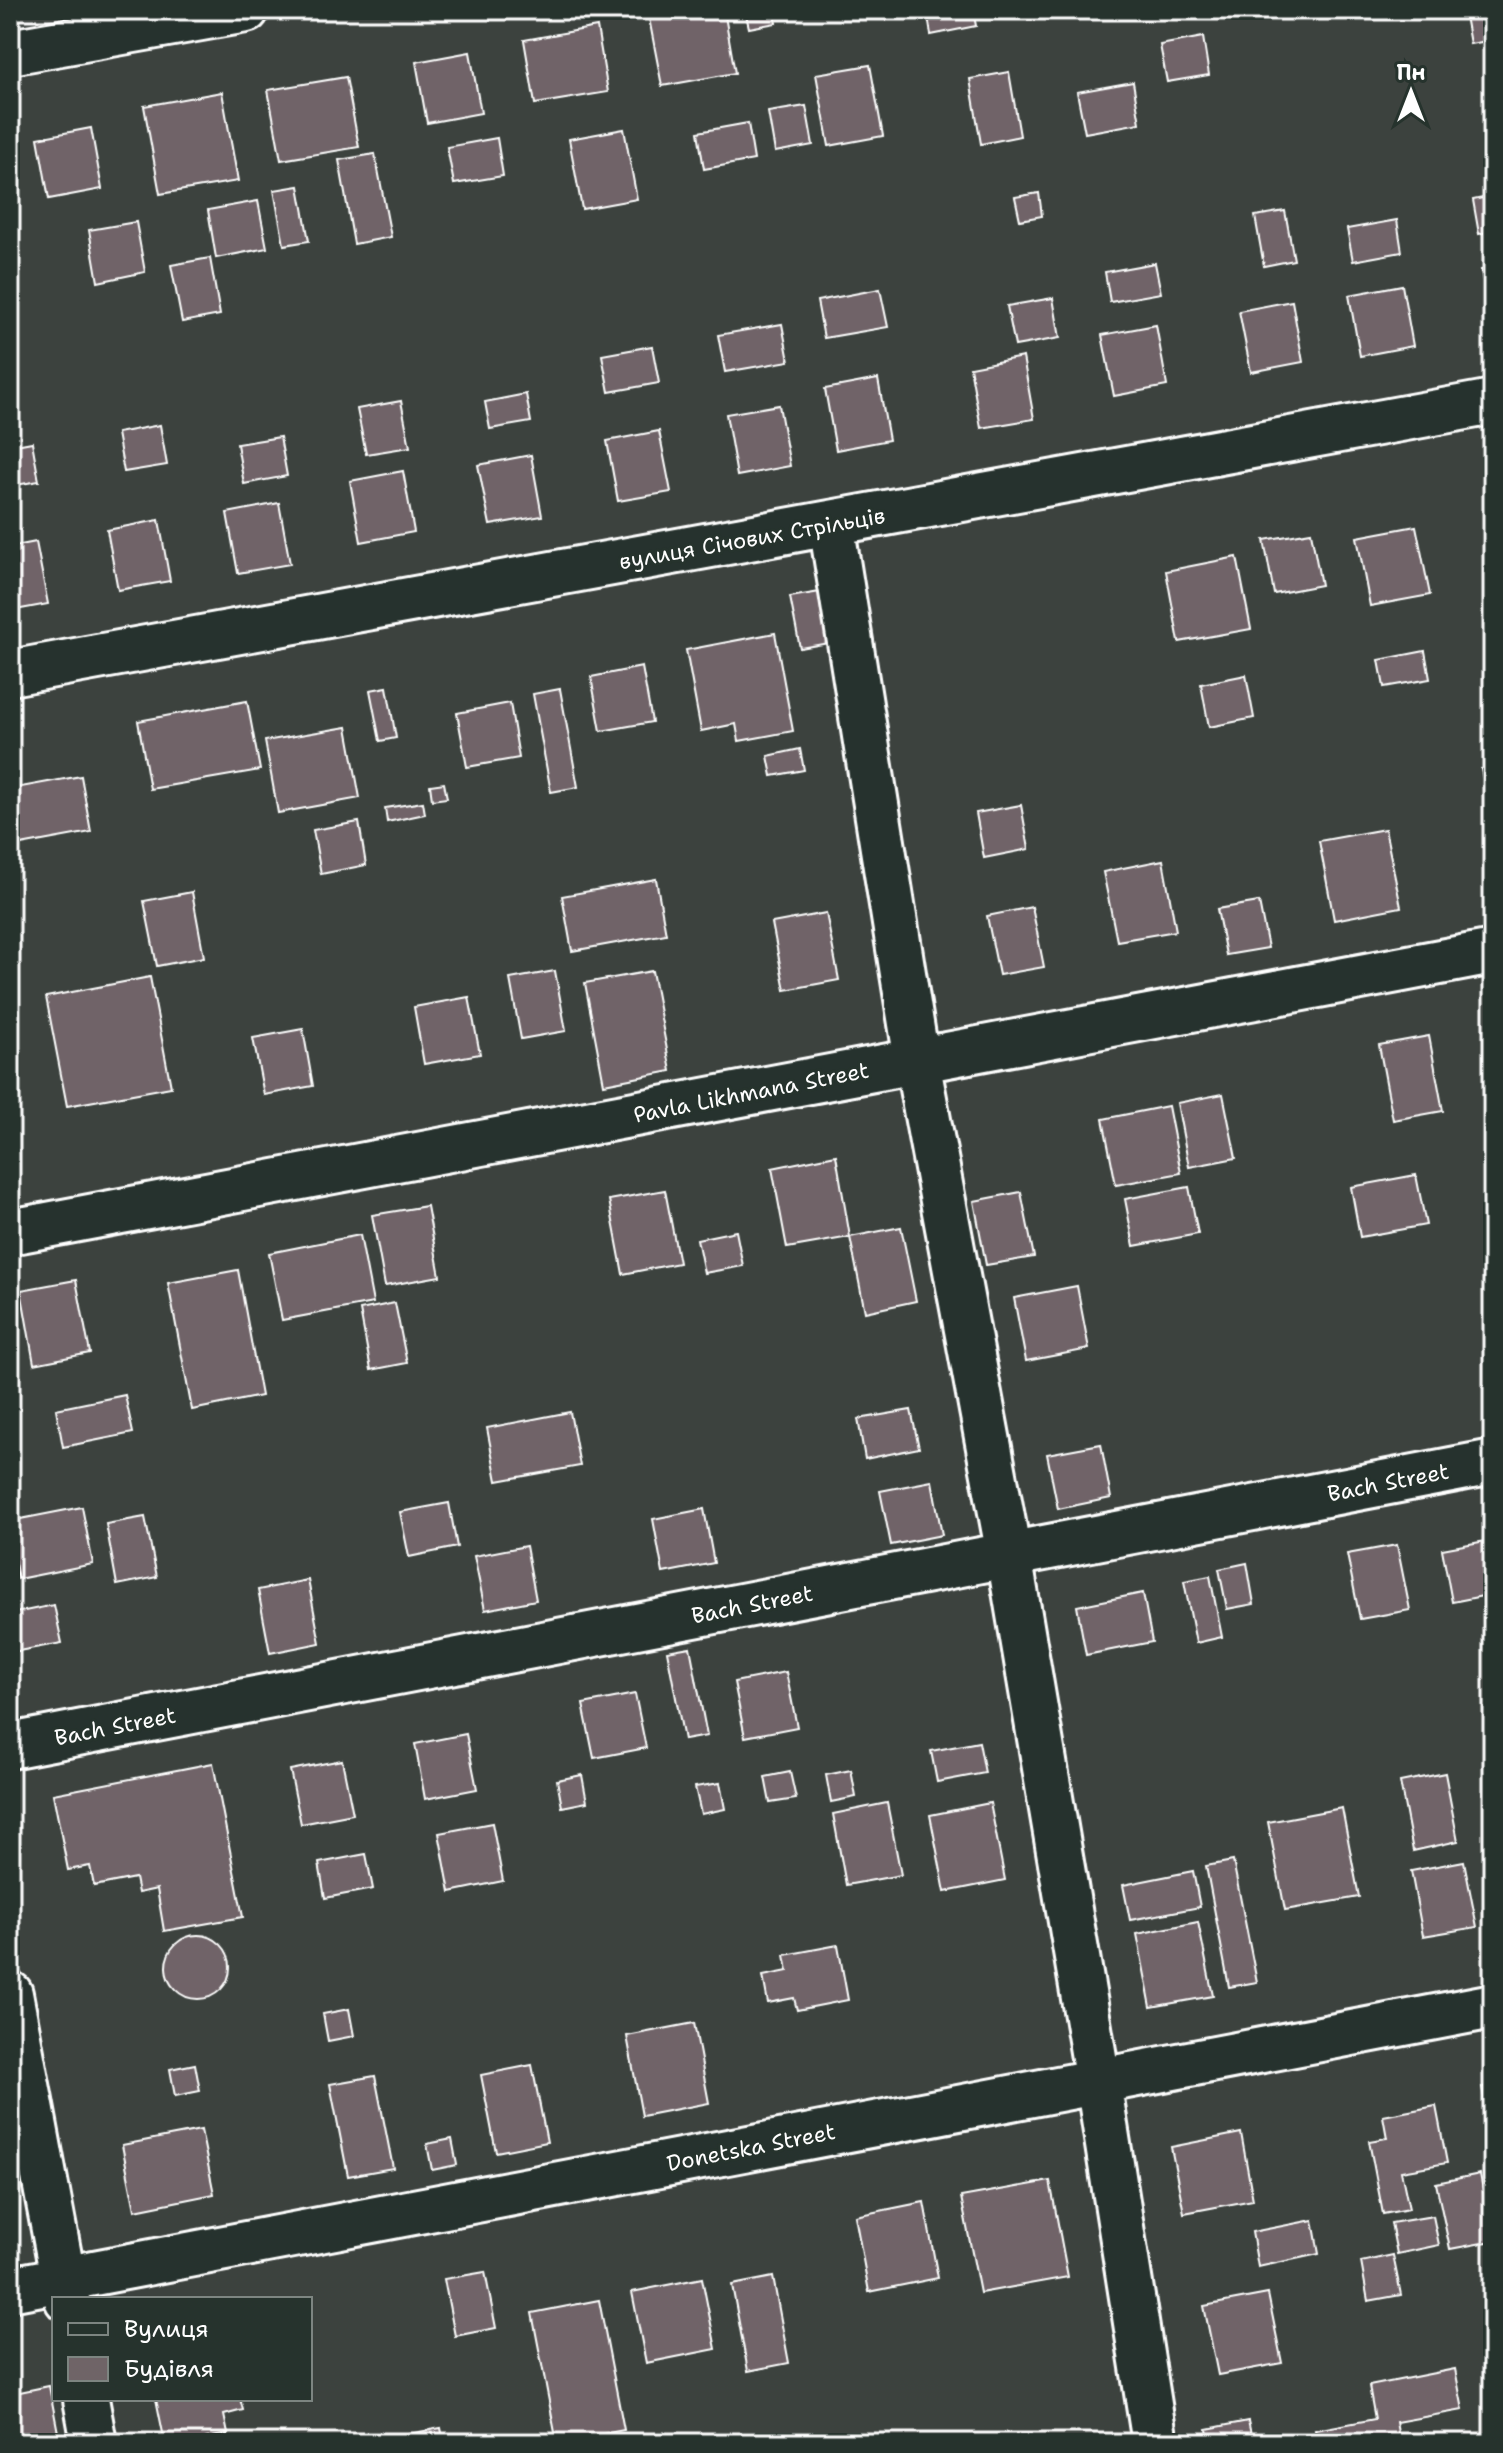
<svg xmlns="http://www.w3.org/2000/svg" width="1503" height="2453" font-family="'Shantell Sans',sans-serif">
  <rect width="100%" height="100%" fill="#3c423e"/>
  <filter id="ink" filterUnits="userSpaceOnUse"><feTurbulence type="fractalNoise" baseFrequency=".0125" numOctaves="2"/><feDisplacementMap in="SourceGraphic" scale="16" xChannelSelector="R" yChannelSelector="G"/><feConvolveMatrix kernelMatrix="1 2 1 2 8 2 1 2 1" color-interpolation-filters="sRGB"/></filter>
  <g filter="url(#ink)">
    <path fill="#6f6467" stroke="#fff" stroke-width="2" d="M 666,10 L 724,10 L 735,73 L 662,86 L 648,13 Z
      M 745,10 L 774,10 L 776,23 L 749,28 Z
      M 927,10 L 973,10 L 976,26 L 931,35 Z
      M 1464,10 L 1493,10 L 1493,40 L 1470,44 Z
      M 597,27 L 608,92 L 535,104 L 524,40 Z
      M 1203,37 L 1209,75 L 1167,82 L 1160,45 Z
      M 470,52 L 481,113 L 427,123 L 416,62 Z
      M 870,65 L 883,136 L 829,146 L 816,74 Z
      M 1009,72 L 1020,136 L 981,144 L 970,79 Z
      M 346,77 L 359,147 L 281,160 L 268,90 Z
      M 1133,82 L 1140,123 L 1085,133 L 1077,92 Z
      M 222,92 L 238,181 L 160,194 L 144,106 Z
      M 806,106 L 813,145 L 775,152 L 768,112 Z
      M 748,123 L 754,160 L 704,169 L 698,132 Z
      M 91,128 L 102,189 L 49,199 L 38,138 Z
      M 624,129 L 637,199 L 582,209 L 569,139 Z
      M 497,138 L 503,176 L 454,184 L 447,147 Z
      M 375,154 L 391,237 L 354,244 L 339,160 Z
      M 299,186 L 309,241 L 284,245 L 274,190 Z
      M 1039,193 L 1042,216 L 1020,220 L 1015,197 Z
      M 1493,196 L 1493,231 L 1479,234 L 1473,200 Z
      M 258,201 L 267,248 L 216,258 L 208,210 Z
      M 1285,211 L 1294,260 L 1264,266 L 1255,216 Z
      M 1397,220 L 1402,252 L 1353,261 L 1347,229 Z
      M 136,222 L 145,272 L 98,282 L 89,230 Z
      M 210,258 L 220,315 L 182,322 L 171,265 Z
      M 1155,263 L 1161,293 L 1110,302 L 1105,272 Z
      M 1493,268 L 1493,330 L 1492,330 L 1481,270 Z
      M 1402,285 L 1413,346 L 1360,356 L 1349,295 Z
      M 880,289 L 888,327 L 824,338 L 817,301 Z
      M 1053,298 L 1060,338 L 1015,346 L 1007,306 Z
      M 1292,301 L 1303,362 L 1251,372 L 1239,311 Z
      M 782,324 L 789,361 L 725,372 L 718,335 Z
      M 1156,325 L 1167,386 L 1114,396 L 1102,335 Z
      M 652,346 L 659,383 L 609,392 L 602,355 Z
      M 1023,357 L 1034,419 L 981,428 L 970,367 Z
      M 878,379 L 889,440 L 836,450 L 825,389 Z
      M 526,394 L 531,422 L 490,429 L 485,402 Z
      M 401,401 L 410,447 L 366,454 L 357,409 Z
      M 779,405 L 790,466 L 737,476 L 726,414 Z
      M 160,425 L 167,465 L 124,472 L 117,433 Z
      M 659,431 L 671,492 L 618,501 L 607,441 Z
      M 280,437 L 287,476 L 244,484 L 237,444 Z
      M 32,442 L 39,481 L 10,486 L 10,446 Z
      M 531,455 L 542,516 L 490,525 L 478,465 Z
      M 403,471 L 414,532 L 361,542 L 350,481 Z
      M 279,503 L 290,564 L 238,573 L 227,513 Z
      M 159,520 L 170,581 L 118,590 L 107,530 Z
      M 1416,526 L 1430,595 L 1370,606 L 1357,537 Z
      M 1311,532 L 1321,585 L 1274,594 L 1264,540 Z
      M 36,542 L 48,604 L 10,611 L 10,547 Z
      M 1237,557 L 1251,629 L 1179,642 L 1166,571 Z
      M 820,592 L 829,643 L 800,648 L 790,597 Z
      M 775,633 L 793,731 L 739,741 L 736,724 L 701,731 L 686,650 Z
      M 1425,651 L 1430,679 L 1384,687 L 1379,660 Z
      M 642,667 L 652,722 L 601,731 L 591,677 Z
      M 1246,675 L 1254,718 L 1209,727 L 1201,684 Z
      M 387,687 L 396,738 L 380,741 L 370,690 Z
      M 560,689 L 578,787 L 551,792 L 533,694 Z
      M 247,701 L 260,770 L 150,789 L 138,721 Z
      M 510,703 L 519,758 L 467,767 L 457,713 Z
      M 347,727 L 360,798 L 278,813 L 265,741 Z
      M 800,749 L 804,770 L 772,776 L 768,756 Z
      M 1493,767 L 1493,816 L 1491,817 L 1481,769 Z
      M 81,776 L 91,832 L 10,847 L 10,789 Z
      M 444,783 L 447,798 L 432,800 L 430,785 Z
      M 423,802 L 425,814 L 387,822 L 385,808 Z
      M 1021,805 L 1029,849 L 984,858 L 976,813 Z
      M 359,822 L 366,865 L 321,874 L 313,830 Z
      M 1385,829 L 1401,907 L 1334,920 L 1319,841 Z
      M 1163,860 L 1176,931 L 1117,941 L 1103,872 Z
      M 656,879 L 666,934 L 572,951 L 562,896 Z
      M 192,892 L 204,957 L 157,966 L 144,901 Z
      M 1259,902 L 1268,948 L 1226,955 L 1217,909 Z
      M 1032,907 L 1044,967 L 999,975 L 987,916 Z
      M 826,913 L 839,980 L 785,990 L 772,923 Z
      M 555,971 L 566,1031 L 521,1039 L 510,979 Z
      M 652,971 L 671,1071 L 604,1084 L 585,983 Z
      M 150,977 L 171,1087 L 67,1106 L 46,997 Z
      M 469,997 L 480,1054 L 424,1064 L 414,1007 Z
      M 303,1029 L 313,1086 L 264,1095 L 253,1038 Z
      M 1429,1036 L 1443,1111 L 1393,1120 L 1379,1045 Z
      M 1223,1094 L 1236,1158 L 1189,1167 L 1177,1103 Z
      M 1168,1106 L 1181,1173 L 1116,1185 L 1103,1119 Z
      M 836,1155 L 850,1237 L 787,1248 L 772,1168 Z
      M 1416,1175 L 1426,1225 L 1360,1237 L 1351,1187 Z
      M 1189,1187 L 1198,1234 L 1134,1246 L 1125,1199 Z
      M 665,1190 L 679,1263 L 623,1274 L 609,1200 Z
      M 1021,1192 L 1034,1257 L 986,1265 L 974,1201 Z
      M 427,1206 L 440,1276 L 385,1286 L 372,1215 Z
      M 901,1227 L 916,1301 L 865,1312 L 850,1237 Z
      M 736,1231 L 743,1266 L 704,1273 L 697,1239 Z
      M 360,1235 L 373,1303 L 282,1320 L 269,1253 Z
      M 238,1270 L 261,1396 L 192,1410 L 168,1283 Z
      M 76,1280 L 90,1353 L 34,1364 L 21,1290 Z
      M 1077,1286 L 1089,1349 L 1026,1361 L 1014,1298 Z
      M 395,1303 L 407,1363 L 371,1370 L 360,1310 Z
      M 125,1395 L 133,1433 L 63,1447 L 56,1409 Z
      M 911,1410 L 919,1448 L 865,1459 L 858,1419 Z
      M 570,1412 L 580,1466 L 497,1481 L 487,1428 Z
      M 1101,1444 L 1111,1498 L 1058,1509 L 1047,1454 Z
      M 932,1481 L 942,1535 L 891,1545 L 880,1491 Z
      M 449,1503 L 457,1547 L 409,1557 L 400,1512 Z
      M 82,1507 L 93,1564 L 18,1579 L 10,1536 L 10,1521 Z
      M 704,1509 L 714,1563 L 663,1573 L 653,1519 Z
      M 145,1517 L 157,1577 L 117,1585 L 106,1524 Z
      M 1491,1540 L 1493,1594 L 1452,1602 L 1442,1549 Z
      M 1397,1545 L 1410,1610 L 1360,1619 L 1347,1554 Z
      M 526,1546 L 536,1600 L 485,1610 L 474,1556 Z
      M 1247,1563 L 1254,1604 L 1227,1609 L 1219,1569 Z
      M 1210,1576 L 1222,1637 L 1196,1643 L 1184,1581 Z
      M 308,1580 L 320,1643 L 270,1653 L 258,1590 Z
      M 1143,1593 L 1152,1642 L 1086,1655 L 1077,1606 Z
      M 54,1605 L 62,1643 L 13,1652 L 10,1614 Z
      M 690,1647 L 707,1736 L 684,1740 L 667,1651 Z
      M 786,1672 L 797,1727 L 745,1737 L 734,1682 Z
      M 635,1694 L 646,1748 L 594,1758 L 583,1704 Z
      M 466,1734 L 477,1789 L 425,1799 L 415,1744 Z
      M 979,1742 L 985,1773 L 937,1782 L 931,1751 Z
      M 342,1760 L 353,1814 L 301,1824 L 290,1770 Z
      M 213,1763 L 243,1917 L 164,1931 L 157,1889 L 138,1893 L 135,1878 L 94,1886 L 90,1866 L 68,1870 L 53,1794 Z
      M 851,1770 L 856,1797 L 831,1802 L 826,1775 Z
      M 790,1772 L 796,1799 L 770,1803 L 765,1777 Z
      M 1445,1773 L 1458,1841 L 1413,1851 L 1400,1782 Z
      M 582,1775 L 587,1802 L 562,1807 L 557,1780 Z
      M 720,1783 L 725,1809 L 701,1814 L 695,1787 Z
      M 887,1803 L 901,1875 L 846,1885 L 833,1814 Z
      M 990,1803 L 1005,1880 L 945,1892 L 930,1815 Z
      M 1342,1808 L 1359,1897 L 1285,1910 L 1268,1822 Z
      M 492,1823 L 503,1881 L 450,1892 L 439,1833 Z
      M 366,1854 L 373,1889 L 325,1898 L 319,1863 Z
      M 1233,1861 L 1257,1982 L 1229,1987 L 1206,1866 Z
      M 1464,1861 L 1477,1927 L 1423,1936 L 1411,1871 Z
      M 1193,1871 L 1200,1907 L 1130,1920 L 1123,1885 Z
      M 1198,1922 L 1213,1996 L 1151,2007 L 1137,1934 Z
      M166 1967a32 32 0 1 1 64 0a32 32 0 1 1-64 0Z
      M 838,1945 L 848,2000 L 797,2010 L 794,1998 L 768,2003 L 763,1976 L 788,1971 L 785,1955 Z
      M 349,2009 L 354,2036 L 328,2041 L 323,2014 Z
      M 694,2023 L 709,2103 L 642,2116 L 627,2036 Z
      M 195,2064 L 200,2091 L 175,2096 L 170,2069 Z
      M 532,2065 L 547,2142 L 496,2152 L 481,2075 Z
      M 375,2076 L 393,2168 L 348,2176 L 330,2084 Z
      M 1493,2085 L 1493,2143 L 1482,2087 Z
      M 1436,2106 L 1447,2163 L 1401,2171 L 1409,2209 L 1383,2214 L 1369,2141 L 1387,2138 L 1383,2116 Z
      M 201,2130 L 214,2194 L 135,2210 L 122,2145 Z
      M 1241,2133 L 1253,2200 L 1184,2213 L 1171,2147 Z
      M 452,2139 L 457,2165 L 432,2170 L 427,2144 Z
      M 1480,2174 L 1493,2241 L 1450,2249 L 1436,2183 Z
      M 1050,2181 L 1068,2277 L 980,2293 L 961,2197 Z
      M 924,2202 L 938,2278 L 869,2292 L 855,2216 Z
      M 1433,2216 L 1439,2245 L 1397,2254 L 1391,2223 Z
      M 1313,2220 L 1319,2254 L 1258,2267 L 1252,2232 Z
      M 1393,2255 L 1401,2295 L 1368,2301 L 1361,2262 Z
      M 485,2272 L 496,2328 L 455,2336 L 444,2279 Z
      M 773,2277 L 789,2363 L 748,2371 L 732,2285 Z
      M 702,2278 L 716,2349 L 646,2363 L 632,2292 Z
      M 1268,2294 L 1282,2363 L 1218,2375 L 1204,2306 Z
      M 599,2300 L 624,2430 L 557,2443 L 532,2313 Z
      M 1455,2369 L 1463,2410 L 1396,2422 L 1400,2443 L 1318,2443 L 1315,2430 L 1375,2419 L 1369,2386 Z
      M 49,2386 L 60,2443 L 10,2443 L 10,2394 Z
      M 156,2399 L 240,2399 L 243,2410 L 224,2415 L 228,2434 L 206,2438 L 207,2443 L 165,2443 Z
      M 1248,2421 L 1253,2443 L 1209,2443 L 1207,2429 Z
      M 441,2428 L 444,2443 L 383,2443 L 382,2439 Z"/>
    <g fill="none" stroke-linecap="round" stroke-linejoin="round">
      <g stroke="#fff" stroke-width="50">
        <path id="street" d="M 10,52 L 246,10
          M 831,523 L 917,1061 L 1009,1555 L 1098,2081 L 1155,2443
          M 10,673 L 1493,402
          M 10,1232 L 1493,952
          M 10,1746 L 1493,1462
          M 10,1994 L 67,2299
          M 10,2289 L 1493,2006
          M 86,2399 L 94,2443"/>
      </g>
      <use href="#street" stroke="#26332d" stroke-width="44"/>
    </g>
  </g>
  <g text-anchor="middle" stroke-width="6" stroke-linejoin="round" paint-order="stroke">
    <g font-size="22" fill="#fff" stroke="#26332d">
      <text transform="translate(752 538) rotate(-10)" y="8">вулиця Січових Стрільців</text>
      <text transform="translate(751 1092) rotate(-11)" y="8">Pavla Likhmana Street</text>
      <text transform="translate(1388 1482) rotate(-11)" y="8">Bach Street</text>
      <text transform="translate(752 1604) rotate(-11)" y="8">Bach Street</text>
      <text transform="translate(115 1726) rotate(-11)" y="8">Bach Street</text>
      <text transform="translate(751 2147) rotate(-11)" y="8">Donetska Street</text>
    </g>
  </g>
  <rect width="1503" height="2453" fill="none" stroke="#26332d" stroke-width="40"/>
  <rect x="20" y="20" width="1463" height="2413" fill="none" stroke="#fff" stroke-width="3" filter="url(#ink)"/>
  <rect x="52" y="2297" width="260" height="104" fill="#26332d" stroke="#7d8581" stroke-width="2"/>
  <rect x="68" y="2323" width="40" height="12" fill="#26332d" stroke="#7d8581" stroke-width="2"/>
  <text x="124" y="2337" font-size="24" fill="#ffffff">Вулиця</text>
  <rect x="68" y="2357" width="40" height="24" fill="#6f6467" stroke="#7d8581" stroke-width="2"/>
  <text x="124" y="2377" font-size="24" fill="#ffffff">Будівля</text>
  <g transform="translate(1411 92)" stroke="#26332d" stroke-width="6" paint-order="stroke">
  <path d="M0-6L14 30L0 20L-14 30Z" fill="#ffffff"/>
  <text y="-12" font-size="22" font-weight="bold" text-anchor="middle" fill="#ffffff">Пн</text>
  </g>
</svg>
